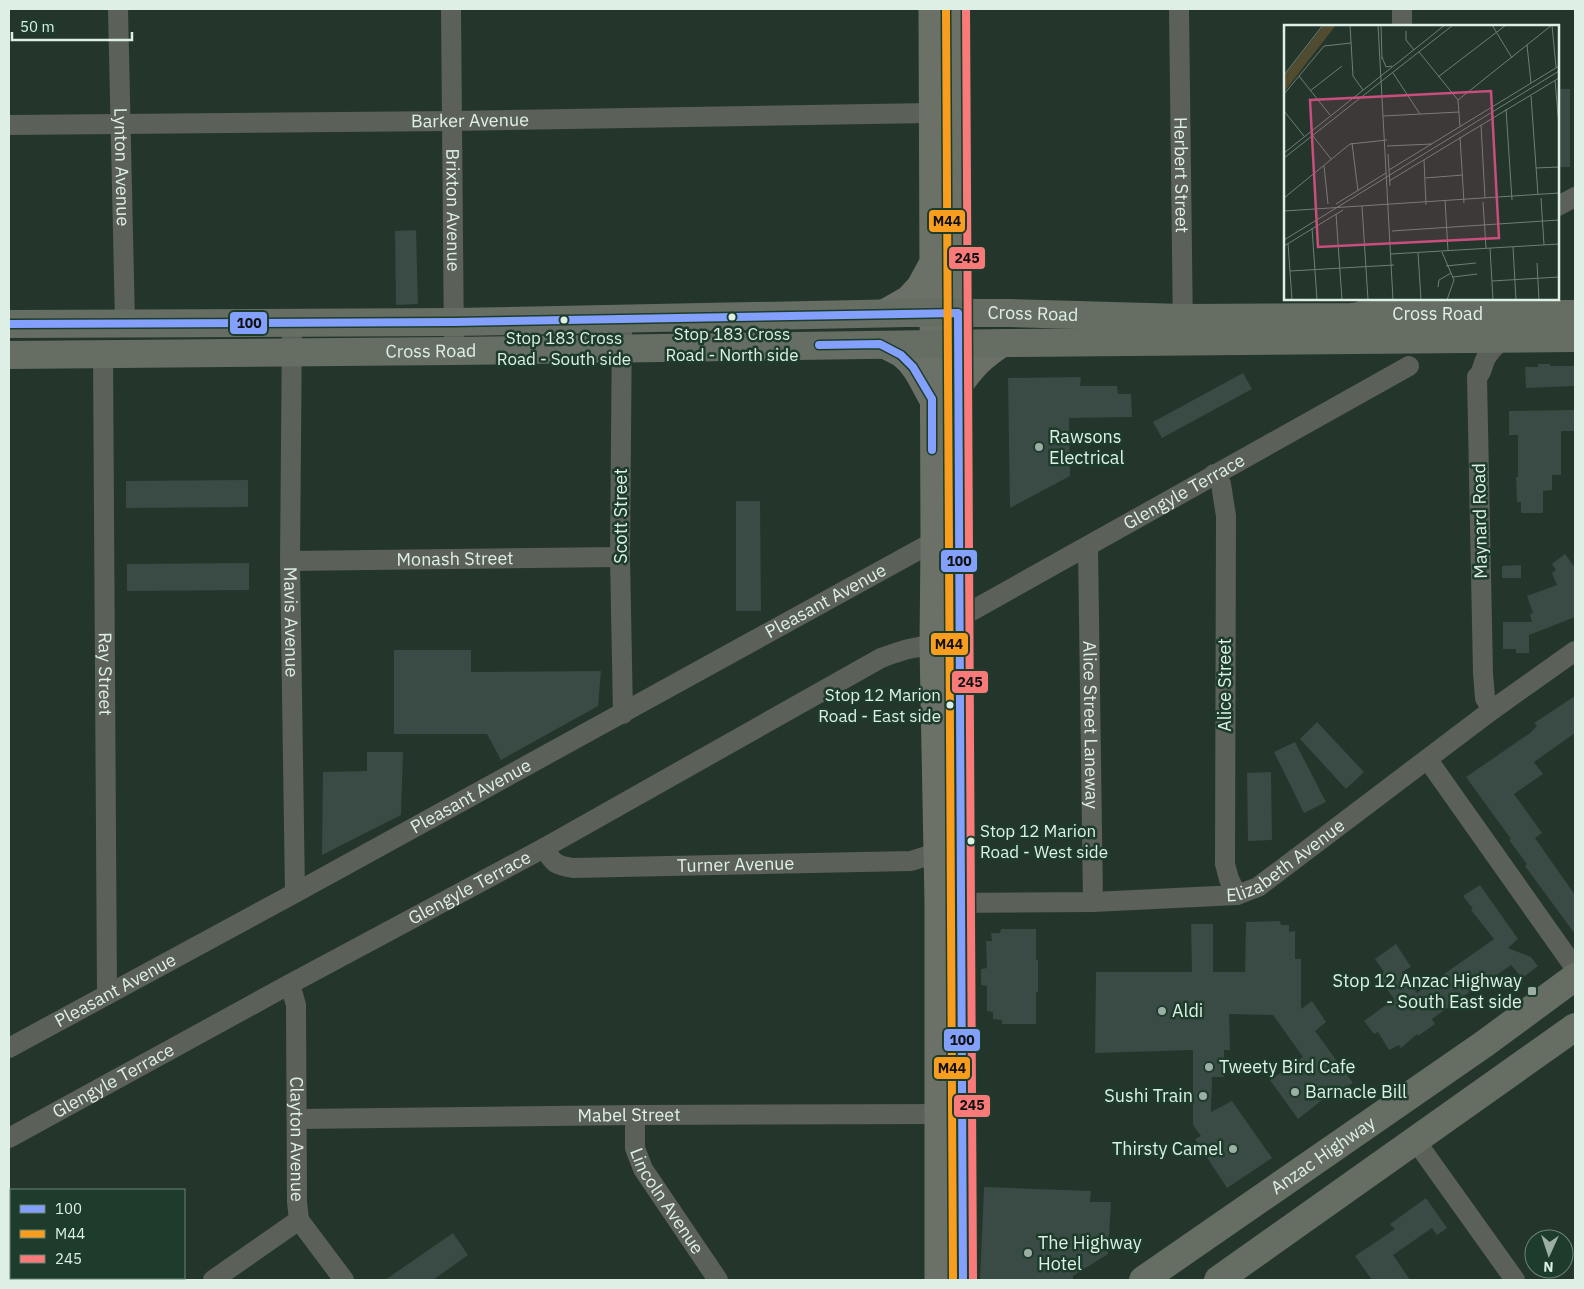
<svg xmlns="http://www.w3.org/2000/svg" width="1584" height="1289" font-family="'IBM Plex Sans',sans-serif">
  <rect width="100%" height="100%" fill="#24352c"/>
  <path fill="#3a4a44" d="M 1558,89 L 1570,89 L 1570,167 L 1558,167 Z
    M 416,230 L 418,304 L 396,305 L 395,231 Z
    M 1538,364 L 1550,364 L 1550,366 L 1574,366 L 1575,386 L 1526,388 L 1525,367 L 1538,367 Z
    M 1243,373 L 1252,389 L 1162,438 L 1153,422 Z
    M 1081,377 L 1080,386 L 1117,386 L 1118,394 L 1131,394 L 1132,417 L 1069,418 L 1070,476 L 1010,508 L 1008,378 Z
    M 1575,410 L 1575,431 L 1561,431 L 1561,475 L 1552,475 L 1552,490 L 1543,491 L 1543,513 L 1521,513 L 1521,502 L 1517,502 L 1516,477 L 1518,477 L 1518,435 L 1509,435 L 1509,411 Z
    M 248,480 L 248,507 L 126,508 L 126,481 Z
    M 736,501 L 760,501 L 761,611 L 736,611 Z
    M 1565,554 L 1575,568 L 1575,617 L 1529,635 L 1529,653 L 1516,653 L 1516,649 L 1503,649 L 1503,622 L 1532,622 L 1530,614 L 1533,613 L 1527,596 L 1557,585 L 1552,573 L 1556,570 L 1552,564 Z
    M 249,563 L 249,590 L 127,591 L 127,564 Z
    M 1521,565 L 1521,578 L 1502,578 L 1502,566 Z
    M 394,650 L 471,650 L 471,672 L 601,671 L 598,706 L 501,760 L 487,734 L 394,734 Z
    M 1575,696 L 1575,733 L 1534,762 L 1543,774 L 1514,794 L 1542,833 L 1535,838 L 1575,895 L 1575,934 L 1525,866 L 1527,864 L 1509,840 L 1511,839 L 1466,777 L 1530,733 L 1537,726 L 1534,723 Z
    M 1317,722 L 1364,772 L 1346,789 L 1300,739 Z
    M 1295,742 L 1326,802 L 1304,813 L 1274,752 Z
    M 367,752 L 403,752 L 401,815 L 322,855 L 323,772 L 367,771 Z
    M 1271,772 L 1272,840 L 1248,841 L 1247,773 Z
    M 1480,885 L 1518,939 L 1508,948 L 1531,957 L 1538,966 L 1522,978 L 1511,965 L 1477,989 L 1475,988 L 1432,1019 L 1435,1024 L 1418,1036 L 1417,1034 L 1401,1048 L 1399,1045 L 1389,1050 L 1378,1032 L 1374,1034 L 1364,1021 L 1394,999 L 1378,977 L 1384,972 L 1375,959 L 1396,944 L 1411,967 L 1402,972 L 1417,993 L 1494,939 L 1471,910 L 1473,909 L 1463,896 Z
    M 1280,921 L 1281,925 L 1289,925 L 1289,932 L 1295,931 L 1295,959 L 1301,959 L 1301,1009 L 1312,1001 L 1326,1022 L 1315,1031 L 1353,1083 L 1332,1096 L 1330,1094 L 1298,1119 L 1270,1080 L 1303,1057 L 1273,1015 L 1229,1014 L 1230,1050 L 1224,1050 L 1224,1077 L 1212,1077 L 1211,1112 L 1232,1101 L 1272,1158 L 1227,1188 L 1195,1139 L 1201,1136 L 1193,1125 L 1193,1050 L 1095,1053 L 1096,972 L 1192,972 L 1191,924 L 1213,924 L 1213,972 L 1245,972 L 1246,922 Z
    M 1001,929 L 1036,929 L 1036,960 L 1038,960 L 1038,992 L 1036,992 L 1036,1024 L 1002,1024 L 1002,1020 L 993,1019 L 993,1012 L 987,1011 L 987,986 L 981,985 L 981,969 L 987,968 L 986,941 L 992,941 L 991,933 L 1000,933 Z
    M 984,1187 L 1091,1191 L 1090,1202 L 1111,1202 L 1108,1254 L 1073,1276 L 1073,1280 L 980,1280 Z
    M 1426,1198 L 1447,1228 L 1437,1235 L 1432,1228 L 1393,1255 L 1410,1280 L 1372,1280 L 1355,1256 L 1395,1229 L 1390,1224 Z
    M 453,1233 L 468,1255 L 433,1280 L 385,1280 Z"/>
  <g fill="none" stroke-linecap="round" stroke-linejoin="round">
    <g stroke="#5b6059" stroke-width="20">
      <path id="s1" d="M 118,9 L 125,323"/>
      <path id="s2" d="M 451,9 L 454,351"/>
      <path id="s3" d="M 1179,9 L 1183,332"/>
      <path d="M 1402,9 L 1402,26"/>
      <path id="s4" d="M 9,125 L 453,121 L 932,113"/>
      <path d="M 1558,206 L 1575,197"/>
      <path d="M 1353,316 L 1379,299"/>
      <path d="M 622,319 L 620,557 L 623,714"/>
      <path id="s5" d="M 292,322 L 290,561 L 295,893"/>
      <path id="s6" d="M 103,353 L 107,995"/>
      <path d="M 1214,474 L 1221,484 L 1226,516 L 1225,864 L 1229,879 L 1237,895"/>
      <path id="s7" d="M 1088,547 L 1093,902"/>
      <path id="s8" d="M 290,561 L 620,557"/>
      <path id="s9" d="M 959,618 L 1409,366"/>
      <path d="M 1492,710 L 1485,698 L 1483,673 L 1477,377 C 1483,372 1482,365 1486,358 C 1490,351 1496,345 1503,339"/>
      <path d="M 1428,760 L 1575,968"/>
      <path id="s10" d="M 544,848 C 554,864 555,865 573,868 L 911,861 L 936,853"/>
      <path id="s11" d="M 947,903 L 1093,902 L 1237,895 L 1258,887 L 1492,710 L 1575,651"/>
      <path id="s12" d="M 290,984 L 296,1005 L 297,1202 L 299,1220 L 344,1280"/>
      <path id="s13" d="M 9,1048 L 295,893 L 933,542"/>
      <path id="s14" d="M 635,1115 L 635,1148 L 643,1169 L 718,1280"/>
      <path id="s15" d="M 297,1119 L 635,1115 L 950,1114"/>
      <path id="s16" d="M 9,1138 L 290,984 L 544,848 L 881,658 C 898,652 913,646 932,646"/>
      <path d="M 1415,1140 L 1515,1280"/>
      <path d="M 213,1280 L 299,1220"/>
    </g>
    <path stroke="#6b7167" stroke-width="25" d="M 931,9 L 933,542 L 932,646 L 937,903 L 937,1280
      M 956,9 L 963,1280
      M 880,314 L 908,298 L 919,286 L 931,264
      M 880,344 C 887,348 895,351 901,355 C 915,365 922,383 930,397
      M 958,389 C 974,366 982,358 1005,343"/>
    <g stroke="#666e63" stroke-width="28">
      <path id="s17" d="M 9,324 L 454,322 L 907,313 L 1010,313 L 1183,318 L 1351,317 L 1394,314 L 1575,314"/>
      <path id="s18" d="M 9,355 L 454,351 L 1005,343 L 1575,338"/>
      <path id="s19" d="M 1143,1280 L 1484,1044 L 1575,977"/>
      <path d="M 1218,1280 L 1575,1027"/>
    </g>
    <g stroke="#1d3c2c" stroke-width="11">
      <path id="bus-1" d="M 9,324 L 454,322 L 958,313 L 963,1280
        M 819,345 L 880,344 L 901,355 L 913,367 L 932,399 L 932,450"/>
    </g>
    <g stroke="#1d3c2c" stroke-width="11">
      <path id="bus-2" d="M 946,9 L 953,1280"/>
    </g>
    <g stroke="#1d3c2c" stroke-width="11">
      <path id="bus-3" d="M 966,9 L 973,1280"/>
    </g>
    <use href="#bus-1" stroke="#83a1fc" stroke-width="8"/>
    <use href="#bus-2" stroke="#f99d1e" stroke-width="8"/>
    <use href="#bus-3" stroke="#fa7a7a" stroke-width="8"/>
  </g>
  <g fill="#def0e5" stroke="#1d3c2c" stroke-width="2">
    <circle cx="732" cy="317" r="4.5"/>
    <circle cx="564" cy="320" r="4.5"/>
    <circle cx="950" cy="705" r="4.5"/>
    <circle cx="971" cy="841" r="4.5"/>
  </g>
  <g fill="#9dafa4" stroke="#1d3c2c" stroke-width="2">
    <circle cx="1039" cy="447" r="5"/>
    <rect x="1527" y="986" width="10" height="10" rx="2.5"/>
    <circle cx="1162" cy="1011" r="5"/>
    <circle cx="1209" cy="1067" r="5"/>
    <circle cx="1295" cy="1092" r="5"/>
    <circle cx="1203" cy="1096" r="5"/>
    <circle cx="1233" cy="1149" r="5"/>
    <circle cx="1028" cy="1253" r="5"/>
  </g>
  <g text-anchor="middle" stroke-width="5" stroke-linejoin="round" paint-order="stroke">
    <g font-size="17" fill="#def0e5" stroke="#1d3c2c">
      <text x="732" y="340">Stop 183 Cross<tspan x="732" dy="21">Road - North side</tspan></text>
      <text x="564" y="344">Stop 183 Cross<tspan x="564" dy="21">Road - South side</tspan></text>
      <text x="941" y="701" text-anchor="end">Stop 12 Marion<tspan x="941" dy="21">Road - East side</tspan></text>
      <text x="980" y="837" text-anchor="start">Stop 12 Marion<tspan x="980" dy="21">Road - West side</tspan></text>
    </g>
    <g font-size="18" fill="#def0e5" stroke="#1d3c2c">
      <text dy="6" stroke="none"><textPath href="#s4" startOffset="461">Barker Avenue</textPath></text>
      <text dy="6" stroke="none"><textPath href="#s1" startOffset="158">Lynton Avenue</textPath></text>
      <text dy="6" stroke="none"><textPath href="#s3" startOffset="166">Herbert Street</textPath></text>
      <text dy="6" stroke="none"><textPath href="#s2" startOffset="201">Brixton Avenue</textPath></text>
      <text dy="6" stroke="none"><textPath href="#s17" startOffset="1024">Cross Road</textPath></text>
      <text dy="6" stroke="none"><textPath href="#s17" startOffset="1429">Cross Road</textPath></text>
      <text dy="6" stroke="none"><textPath href="#s18" startOffset="422">Cross Road</textPath></text>
      <text dy="6" stroke="none"><textPath href="#s9" startOffset="258">Glengyle Terrace</textPath></text>
      <text transform="translate(621 516) rotate(-90)" y="6">Scott Street</text>
      <text transform="translate(1480 521) rotate(-91)" y="6">Maynard Road</text>
      <text dy="6" stroke="none"><textPath href="#s8" startOffset="165">Monash Street</textPath></text>
      <text dy="6" stroke="none"><textPath href="#s13" startOffset="931">Pleasant Avenue</textPath></text>
      <text dy="6" stroke="none"><textPath href="#s5" startOffset="300">Mavis Avenue</textPath></text>
      <text dy="6" stroke="none"><textPath href="#s6" startOffset="321">Ray Street</textPath></text>
      <text transform="translate(1225 685) rotate(-90)" y="6">Alice Street</text>
      <text dy="6" stroke="none"><textPath href="#s7" startOffset="178">Alice Street Laneway</textPath></text>
      <text dy="6" stroke="none"><textPath href="#s13" startOffset="526">Pleasant Avenue</textPath></text>
      <text dy="6" stroke="none"><textPath href="#s11" startOffset="349">Elizabeth Avenue</textPath></text>
      <text dy="6" stroke="none"><textPath href="#s10" startOffset="200">Turner Avenue</textPath></text>
      <text dy="6" stroke="none"><textPath href="#s16" startOffset="524">Glengyle Terrace</textPath></text>
      <text dy="6" stroke="none"><textPath href="#s13" startOffset="121">Pleasant Avenue</textPath></text>
      <text dy="6" stroke="none"><textPath href="#s16" startOffset="119">Glengyle Terrace</textPath></text>
      <text dy="6" stroke="none"><textPath href="#s15" startOffset="332">Mabel Street</textPath></text>
      <text dy="6" stroke="none"><textPath href="#s12" startOffset="156">Clayton Avenue</textPath></text>
      <text dy="6" stroke="none"><textPath href="#s19" startOffset="219">Anzac Highway</textPath></text>
      <text dy="6" stroke="none"><textPath href="#s14" startOffset="95">Lincoln Avenue</textPath></text>
    </g>
    <g font-size="18" fill="#def0e5" stroke="#1d3c2c" text-anchor="start">
      <text x="1049" y="443">Rawsons<tspan x="1049" dy="21">Electrical</tspan></text>
      <text x="1522" y="987" text-anchor="end">Stop 12 Anzac Highway<tspan x="1522" dy="21">- South East side</tspan></text>
      <text x="1172" y="1017">Aldi</text>
      <text x="1219" y="1073">Tweety Bird Cafe</text>
      <text x="1305" y="1098">Barnacle Bill</text>
      <text x="1193" y="1102" text-anchor="end">Sushi Train</text>
      <text x="1223" y="1155" text-anchor="end">Thirsty Camel</text>
      <text x="1038" y="1249">The Highway<tspan x="1038" dy="21">Hotel</tspan></text>
    </g>
  </g>
  <g transform="translate(1284 25)">
    <rect width="275" height="275" fill="#24352c"/>
    <path d="M 40,0 L 52,0 L 0,67 L 0,51 Z" fill="#514b30"/>
    <path fill="none" stroke="#6e8076" stroke-width="1" d="M 66,0 L 69,51 L 79,65M 94,0 L 109,275M 97,0 L 98,34M 208,0 L 228,33M 268,0 L 272,42M 122,6 L 122,15 L 130,25M 243,20 L 247,58M 135,27 L 174,75 L 176,102M 98,32 L 102,42 L 108,41M 109,48 L 136,89M 0,50 L 39,0M 15,51 L 46,90M 154,52 L 222,0M 271,55 L 275,101M 26,66 L 58,41M 0,69 L 40,21 L 67,18M 247,71 L 254,170M 174,75 L 268,0M 222,84 L 228,175M 0,86 L 20,111M 99,91 L 175,87M 197,100 L 201,173M 29,111 L 47,134M 176,112 L 180,178M 68,118 L 74,166M 103,121 L 148,119M 0,128 L 161,0M 104,129 L 106,161M 0,133 L 169,0M 140,135 L 142,180M 40,141 L 44,179M 252,143 L 275,142M 105,145 L 275,41M 141,153 L 179,150M 105,156 L 275,53M 0,173 L 66,119 L 103,115M 257,173 L 260,220M 161,175 L 164,226M 199,177 L 202,223M 52,179 L 102,148M 78,181 L 84,275M 0,186 L 275,168M 52,189 L 58,275M 28,203 L 33,275M 108,206 L 275,195M 0,215 L 275,46M 4,218 L 8,275M 0,221 L 59,185M 229,222 L 232,275M 206,223 L 209,275M 158,227 L 170,255 L 163,275M 134,228 L 137,275M 107,229 L 275,219M 253,238 L 255,275M 162,241 L 192,238M 6,246 L 110,240M 169,252 L 193,249M 208,256 L 275,252M 154,262 L 155,255 L 167,248"/>
    <path fill="#c94e7e" fill-opacity="0.15" stroke="#c94e7e" stroke-width="2.5" d="M 207,66 L 215,213 L 34,222 L 26,75 Z"/>
    <rect width="275" height="275" fill="none" stroke="#def0e5" stroke-width="2.5"/>
  </g>
  <g stroke="#1d3c2c" stroke-width="2">
    <rect x="928" y="209" width="38" height="24" rx="5" fill="#f99d1e"/>
    <rect x="948" y="246" width="38" height="24" rx="5" fill="#fa7a7a"/>
    <rect x="229" y="311" width="39" height="24" rx="5" fill="#83a1fc"/>
    <rect x="940" y="549" width="38" height="24" rx="5" fill="#83a1fc"/>
    <rect x="930" y="632" width="39" height="24" rx="5" fill="#f99d1e"/>
    <rect x="951" y="670" width="38" height="24" rx="5" fill="#fa7a7a"/>
    <rect x="943" y="1028" width="38" height="24" rx="5" fill="#83a1fc"/>
    <rect x="933" y="1056" width="38" height="24" rx="5" fill="#f99d1e"/>
    <rect x="953" y="1094" width="38" height="24" rx="5" fill="#fa7a7a"/>
  </g>
  <g font-size="14" text-anchor="middle" font-weight="bold" fill="#111">
    <text x="947" y="226">M44</text>
    <text x="967" y="263">245</text>
    <text x="249" y="328">100</text>
    <text x="959" y="566">100</text>
    <text x="949" y="649">M44</text>
    <text x="970" y="687">245</text>
    <text x="962" y="1045">100</text>
    <text x="952" y="1073">M44</text>
    <text x="972" y="1110">245</text>
  </g>
  <rect width="1584" height="1289" fill="none" stroke="#def0e5" stroke-width="20"/>
  <rect x="10" y="1189" width="175" height="90" fill="#1d3c2c" stroke="#6a8476"/>
  <rect x="20" y="1205" width="25" height="8" fill="#83a1fc" stroke="#6a8476"/>
  <text x="55" y="1214" font-size="15" fill="#def0e5">100</text>
  <rect x="20" y="1230" width="25" height="8" fill="#f99d1e" stroke="#6a8476"/>
  <text x="55" y="1239" font-size="15" fill="#def0e5">M44</text>
  <rect x="20" y="1255" width="25" height="8" fill="#fa7a7a" stroke="#6a8476"/>
  <text x="55" y="1264" font-size="15" fill="#def0e5">245</text>
  <g transform="translate(1549 1254) rotate(183)"><circle r="24" fill="#1d3c2c" stroke="#6a8476"/>
  <path d="M0-4L9 19L0 12L-9 19Z" fill="#9dafa4"/>
  <text y="-8" font-size="14" font-weight="bold" text-anchor="middle" fill="#def0e5">N</text>
  </g>
  <path d="M12 32v8h120v-8" fill="none" stroke="#def0e5" stroke-width="2.5"/>
  <text x="20" y="32" font-size="15" fill="#def0e5" stroke="#1d3c2c" stroke-width="4" paint-order="stroke">50 m</text>
</svg>
